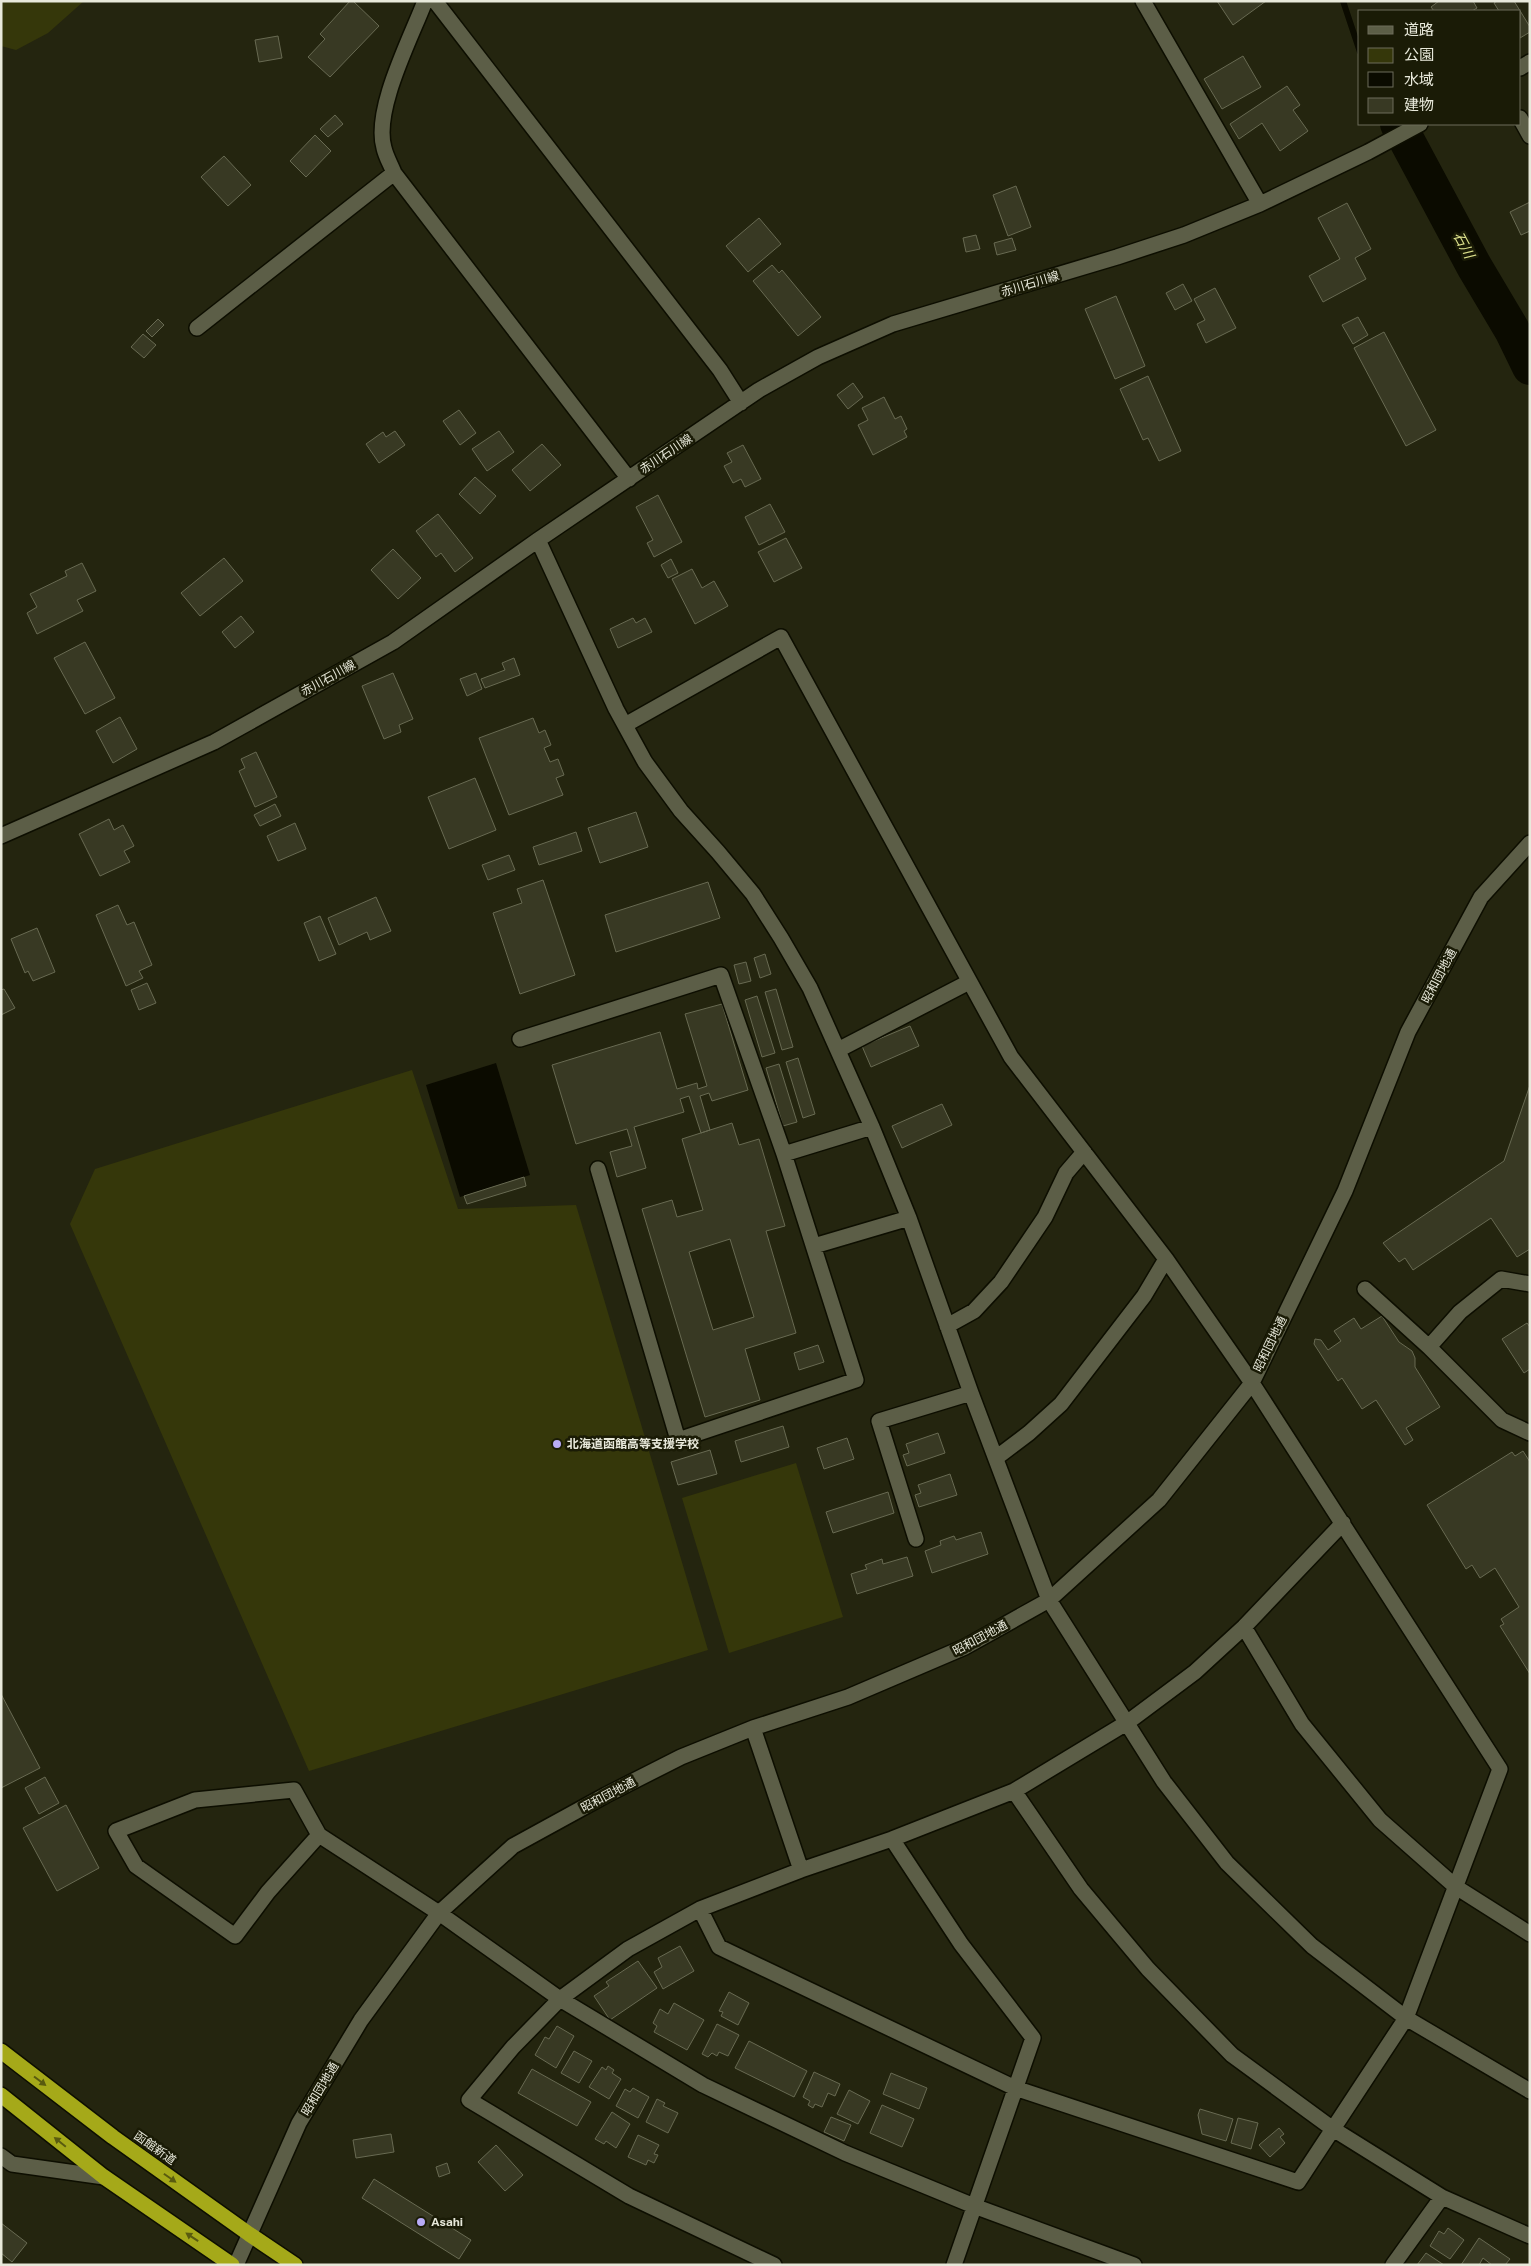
<svg xmlns="http://www.w3.org/2000/svg" width="1531" height="2266" font-family="'Public Sans','Noto Sans JP',sans-serif">
  <rect width="100%" height="100%" fill="#24250f"/>
  <path fill="#35370a" d="M 1,1 L 84,1 L 48,33 L 16,50 L 1,46 Z
    M 412,1070 L 458,1209 L 576,1205 L 708,1650 L 309,1771 L 70,1224 L 95,1169 Z
    M 796,1463 L 843,1617 L 729,1653 L 682,1498 Z"/>
  <path fill="#0b0b00" d="M 496,1063 L 530,1175 L 460,1197 L 426,1085 Z"/>
  <g fill="none" stroke-linecap="round" stroke-linejoin="round">
    <path stroke="#0b0b00" stroke-width="6" d="M 1343,1 L 1360,52"/>
    <path stroke="#0b0b00" stroke-width="36" d="M 1398,124 L 1474,266 L 1512,330 L 1530,367"/>
  </g>
  <path fill="#383923" stroke="#686a52" fill-rule="evenodd" d="M 350,1 L 353,1 L 379,26 L 330,77 L 308,57 L 325,39 L 320,34 Z
    M 1217,1 L 1266,1 L 1233,25 Z
    M 1439,1 L 1473,1 L 1477,8 L 1472,11 L 1434,11 L 1431,7 Z
    M 1497,1 L 1514,1 L 1530,27 L 1530,32 L 1520,38 L 1520,11 L 1499,11 L 1494,3 Z
    M 278,36 L 282,58 L 259,62 L 255,40 Z
    M 1243,56 L 1261,87 L 1222,109 L 1204,79 Z
    M 1287,86 L 1300,105 L 1293,110 L 1308,131 L 1280,151 L 1262,123 L 1239,139 L 1230,124 Z
    M 335,115 L 343,124 L 328,137 L 320,129 Z
    M 315,135 L 331,151 L 306,177 L 290,161 Z
    M 224,156 L 251,185 L 228,206 L 201,177 Z
    M 1016,186 L 1031,227 L 1008,236 L 993,195 Z
    M 1530,202 L 1530,231 L 1521,235 L 1510,212 Z
    M 1347,203 L 1371,249 L 1355,258 L 1366,279 L 1323,302 L 1309,276 L 1340,259 L 1318,218 Z
    M 759,218 L 781,244 L 748,272 L 726,246 Z
    M 976,235 L 980,249 L 966,252 L 963,238 Z
    M 1012,238 L 1016,250 L 997,255 L 994,243 Z
    M 772,265 L 779,273 L 782,270 L 821,317 L 798,336 L 753,281 Z
    M 1183,284 L 1192,301 L 1175,310 L 1166,293 Z
    M 1215,288 L 1236,328 L 1206,343 L 1197,324 L 1205,320 L 1194,299 Z
    M 1116,296 L 1145,366 L 1115,379 L 1085,309 Z
    M 1358,317 L 1368,335 L 1353,344 L 1342,325 Z
    M 158,319 L 164,325 L 152,337 L 146,331 Z
    M 1384,332 L 1436,430 L 1406,446 L 1354,348 Z
    M 143,334 L 156,345 L 144,358 L 131,347 Z
    M 1148,376 L 1181,451 L 1159,461 L 1148,438 L 1143,440 L 1120,389 Z
    M 853,383 L 863,397 L 848,409 L 837,395 Z
    M 884,397 L 895,419 L 901,416 L 907,429 L 904,431 L 907,437 L 873,455 L 858,425 L 868,420 L 862,408 Z
    M 459,410 L 476,433 L 460,445 L 443,421 Z
    M 395,431 L 405,445 L 379,463 L 366,444 L 383,432 L 386,437 Z
    M 499,431 L 514,452 L 487,471 L 472,449 Z
    M 542,444 L 561,465 L 530,491 L 512,470 Z
    M 743,445 L 761,479 L 745,487 L 741,479 L 733,483 L 724,466 L 732,462 L 727,453 Z
    M 475,477 L 496,496 L 480,514 L 459,494 Z
    M 658,495 L 682,542 L 654,557 L 647,543 L 653,540 L 636,507 Z
    M 770,504 L 785,532 L 759,545 L 745,517 Z
    M 438,514 L 473,558 L 455,572 L 441,553 L 436,557 L 416,531 Z
    M 786,538 L 802,568 L 774,582 L 758,552 Z
    M 393,549 L 421,578 L 398,599 L 371,570 Z
    M 224,558 L 243,581 L 200,616 L 181,593 Z
    M 671,559 L 678,573 L 668,578 L 661,565 Z
    M 82,563 L 96,591 L 77,600 L 83,611 L 37,634 L 27,613 L 37,607 L 30,594 L 67,576 L 65,571 Z
    M 692,569 L 702,588 L 714,581 L 728,606 L 695,624 L 672,579 Z
    M 241,616 L 254,632 L 235,648 L 222,632 Z
    M 633,618 L 636,623 L 645,618 L 652,632 L 618,648 L 610,629 Z
    M 85,642 L 115,698 L 85,714 L 54,658 Z
    M 514,658 L 520,675 L 485,688 L 481,679 L 505,670 L 502,663 Z
    M 393,673 L 413,719 L 399,725 L 401,732 L 384,739 L 362,686 Z
    M 476,673 L 482,689 L 467,696 L 460,679 Z
    M 120,717 L 137,749 L 113,763 L 96,731 Z
    M 533,718 L 539,733 L 545,730 L 551,745 L 544,748 L 550,762 L 558,759 L 564,775 L 556,778 L 563,795 L 509,815 L 479,738 Z
    M 256,752 L 277,797 L 255,807 L 239,771 L 245,768 L 241,759 Z
    M 475,778 L 496,830 L 449,849 L 428,797 Z
    M 275,804 L 281,816 L 260,826 L 254,815 Z
    M 636,812 L 648,847 L 600,863 L 588,828 Z
    M 109,819 L 114,830 L 123,825 L 134,846 L 124,851 L 130,862 L 100,876 L 79,834 Z
    M 295,823 L 306,849 L 278,861 L 267,836 Z
    M 576,832 L 582,851 L 539,865 L 533,847 Z
    M 509,855 L 515,870 L 488,880 L 482,865 Z
    M 543,880 L 575,975 L 520,994 L 493,913 L 522,903 L 517,889 Z
    M 708,882 L 720,918 L 616,952 L 605,915 Z
    M 376,897 L 391,931 L 370,940 L 367,932 L 339,945 L 328,918 Z
    M 118,905 L 127,925 L 134,922 L 152,965 L 139,971 L 143,978 L 126,986 L 96,915 Z
    M 320,916 L 336,954 L 319,961 L 304,923 Z
    M 37,928 L 55,972 L 33,981 L 28,971 L 25,973 L 11,939 Z
    M 765,954 L 771,974 L 760,978 L 754,958 Z
    M 746,962 L 751,981 L 739,984 L 734,965 Z
    M 147,983 L 156,1003 L 139,1010 L 131,990 Z
    M 4,989 L 15,1008 L 1,1015 L 1,990 Z
    M 776,989 L 793,1047 L 782,1050 L 765,992 Z
    M 757,996 L 775,1053 L 762,1057 L 745,1000 Z
    M 722,1004 L 748,1090 L 712,1101 L 709,1093 L 700,1096 L 710,1130 L 701,1133 L 689,1096 L 680,1099 L 684,1112 L 634,1127 L 646,1168 L 617,1177 L 610,1152 L 632,1146 L 627,1129 L 576,1144 L 552,1065 L 660,1032 L 677,1089 L 697,1083 L 698,1089 L 707,1086 L 685,1014 Z
    M 910,1026 L 919,1046 L 871,1067 L 862,1046 Z
    M 798,1058 L 815,1114 L 803,1118 L 786,1062 Z
    M 779,1064 L 797,1122 L 783,1126 L 766,1068 Z
    M 1530,1085 L 1530,1249 L 1517,1257 L 1491,1218 L 1413,1270 L 1405,1258 L 1399,1262 L 1383,1243 L 1504,1161 Z
    M 942,1104 L 952,1125 L 902,1148 L 892,1126 Z
    M 732,1123 L 739,1145 L 759,1139 L 785,1226 L 766,1231 L 796,1333 L 745,1349 L 760,1400 L 705,1417 L 642,1209 L 672,1200 L 677,1217 L 703,1210 L 682,1139 ZM 730,1239 L 754,1317 L 713,1330 L 689,1252 Z
    M 524,1177 L 526,1186 L 467,1204 L 464,1196 Z
    M 1382,1316 L 1399,1342 L 1412,1351 L 1415,1358 L 1415,1367 L 1440,1407 L 1406,1428 L 1413,1440 L 1405,1445 L 1376,1400 L 1362,1409 L 1342,1378 L 1338,1381 L 1314,1344 L 1315,1339 L 1321,1340 L 1328,1350 L 1341,1341 L 1334,1331 L 1354,1318 L 1361,1329 Z
    M 1527,1323 L 1530,1327 L 1530,1369 L 1524,1373 L 1502,1339 Z
    M 818,1345 L 824,1362 L 799,1370 L 794,1353 Z
    M 783,1426 L 789,1447 L 741,1462 L 735,1441 Z
    M 938,1433 L 945,1453 L 907,1466 L 903,1455 L 909,1453 L 906,1444 Z
    M 847,1438 L 854,1459 L 824,1469 L 817,1448 Z
    M 710,1450 L 717,1474 L 678,1485 L 671,1462 Z
    M 1523,1451 L 1530,1462 L 1530,1674 L 1500,1626 L 1504,1624 L 1501,1619 L 1519,1607 L 1495,1568 L 1480,1578 L 1472,1565 L 1466,1569 L 1427,1505 L 1512,1452 L 1515,1456 Z
    M 950,1474 L 957,1495 L 919,1507 L 915,1495 L 921,1493 L 918,1485 Z
    M 888,1492 L 894,1513 L 833,1533 L 826,1512 Z
    M 981,1532 L 988,1554 L 932,1573 L 925,1551 L 941,1545 L 940,1541 L 954,1536 L 956,1540 Z
    M 907,1557 L 913,1576 L 857,1594 L 851,1574 L 867,1569 L 865,1565 L 882,1559 L 883,1564 Z
    M 1,1694 L 40,1768 L 1,1788 Z
    M 45,1777 L 59,1803 L 39,1814 L 25,1788 Z
    M 66,1805 L 99,1868 L 57,1891 L 23,1828 Z
    M 680,1946 L 694,1971 L 663,1989 L 654,1972 L 662,1967 L 658,1958 Z
    M 638,1961 L 657,1988 L 610,2020 L 594,1996 L 609,1986 L 606,1982 Z
    M 729,1992 L 749,2003 L 738,2025 L 721,2016 L 723,2012 L 719,2011 Z
    M 674,2003 L 704,2020 L 687,2050 L 654,2032 L 657,2026 L 653,2023 L 660,2009 L 668,2014 Z
    M 717,2024 L 739,2035 L 728,2056 L 719,2052 L 717,2056 L 712,2053 L 708,2057 L 702,2054 Z
    M 557,2026 L 574,2036 L 556,2068 L 535,2055 L 545,2037 L 549,2039 Z
    M 749,2041 L 807,2071 L 794,2097 L 735,2068 Z
    M 574,2051 L 592,2061 L 579,2083 L 561,2073 Z
    M 608,2066 L 614,2070 L 612,2073 L 621,2079 L 609,2099 L 589,2087 L 602,2067 L 606,2070 Z
    M 532,2069 L 591,2102 L 577,2126 L 518,2093 Z
    M 814,2072 L 840,2084 L 835,2096 L 828,2093 L 822,2107 L 815,2104 L 813,2108 L 808,2105 L 810,2101 L 803,2097 Z
    M 891,2073 L 927,2088 L 919,2109 L 883,2094 Z
    M 633,2088 L 649,2097 L 638,2118 L 616,2106 L 625,2089 L 630,2092 Z
    M 849,2090 L 870,2101 L 858,2124 L 837,2114 Z
    M 657,2099 L 665,2103 L 663,2106 L 678,2113 L 668,2133 L 646,2122 Z
    M 882,2105 L 914,2119 L 902,2147 L 870,2133 Z
    M 1200,2109 L 1233,2119 L 1226,2141 L 1202,2134 L 1198,2115 Z
    M 612,2112 L 630,2124 L 616,2148 L 606,2141 L 604,2144 L 595,2139 Z
    M 831,2117 L 851,2125 L 844,2141 L 824,2132 Z
    M 1238,2118 L 1258,2123 L 1251,2149 L 1231,2143 Z
    M 1279,2128 L 1284,2134 L 1280,2137 L 1285,2143 L 1270,2157 L 1259,2145 Z
    M 391,2134 L 394,2152 L 356,2158 L 353,2140 Z
    M 638,2135 L 659,2145 L 654,2154 L 658,2155 L 654,2163 L 648,2160 L 646,2165 L 628,2157 Z
    M 496,2145 L 523,2175 L 505,2191 L 478,2162 Z
    M 447,2163 L 450,2173 L 439,2177 L 436,2167 Z
    M 374,2179 L 471,2240 L 459,2259 L 362,2198 Z
    M 1,2223 L 27,2243 L 12,2262 L 1,2253 Z
    M 1448,2228 L 1464,2240 L 1450,2259 L 1430,2246 L 1439,2231 L 1444,2234 Z
    M 1479,2238 L 1510,2259 L 1505,2265 L 1492,2265 L 1483,2258 L 1479,2265 L 1461,2265 Z
    M 1426,2253 L 1444,2265 L 1417,2265 Z"/>
  <g fill="none" stroke-linecap="round" stroke-linejoin="round">
    <g stroke="#0d0e00" stroke-width="18">
      <path id="minor" d="M 425,1 C 411,38 373,110 384,148 C 386,157 391,165 394,173 L 629,479
        M 435,1 L 720,370 L 741,403
        M 1143,1 L 1260,204
        M 1520,68 L 1530,62
        M 1520,118 L 1530,136
        M 197,328 L 394,173
        M 538,540 L 616,709 L 645,762 L 681,811 L 718,852 L 753,894 L 781,938 L 810,988 L 872,1127 L 909,1218 L 971,1393 L 1049,1600 L 1164,1782 L 1227,1863 L 1312,1946 L 1406,2018 L 1530,2091
        M 625,725 L 781,637 L 1011,1057 L 1166,1259 L 1252,1383 L 1500,1769 L 1406,2018 L 1298,2182 L 1015,2088 L 719,1947 L 700,1909
        M 1,836 L 214,742 L 393,642 L 538,540 L 759,390 L 818,357 L 893,324 L 1117,257 L 1184,235 L 1260,204 L 1368,152 L 1420,124
        M 520,1039 L 721,975 L 784,1154 L 856,1380 L 678,1440 L 598,1169
        M 838,1050 L 969,982
        M 784,1154 L 872,1127
        M 814,1246 L 909,1218
        M 1365,1289 L 1429,1347 L 1502,1420 L 1530,1433
        M 947,1326 L 974,1311 L 1001,1282 L 1045,1217 L 1066,1173 L 1084,1152
        M 1429,1347 L 1460,1312 L 1501,1279 L 1530,1284
        M 996,1458 L 1029,1433 L 1061,1404 L 1144,1296 L 1166,1259
        M 916,1539 L 879,1421 L 971,1393
        M 1244,1627 L 1302,1724 L 1380,1820 L 1456,1887 L 1530,1934
        M 753,1728 L 801,1870
        M 1014,1791 L 1081,1889 L 1148,1969 L 1232,2055 L 1333,2129 L 1442,2197 L 1530,2236
        M 319,1835 L 268,1892 L 235,1936 L 136,1866 L 116,1831 L 195,1800 L 294,1790 L 319,1835 L 439,1913 L 560,1999 L 703,2085 L 845,2153 L 974,2206 L 1134,2265
        M 892,1839 L 961,1944 L 1033,2038 L 954,2265
        M 1,2156 L 12,2164 L 104,2177
        M 236,2265 L 299,2123 L 361,2020 L 439,1913 L 513,1846 L 606,1795 L 681,1757 L 753,1728 L 848,1697 L 965,1647 L 1049,1600 L 1159,1500 L 1252,1383 L 1345,1191 L 1408,1032 L 1481,897 L 1530,843
        M 774,2265 L 629,2196 L 469,2100 L 513,2047 L 560,1999 L 628,1949 L 700,1909 L 801,1870 L 892,1839 L 1014,1791 L 1128,1722 L 1195,1672 L 1244,1627 L 1343,1523
        M 1393,2265 L 1442,2197"/>
    </g>
    <g stroke="#0d0e00" stroke-width="18">
      <path id="highway" d="M 1,2051 L 113,2137 L 249,2234 L 295,2265
        M 1,2095 L 104,2177 L 232,2265"/>
    </g>
    <use href="#minor" stroke="#5c5e47" stroke-width="15"/>
    <use href="#highway" stroke="#a5a919" stroke-width="15"/>
  </g>
  <defs><path id="oneway-solid" d="M-6-.8H1V-3.2L6.5 0L1 3.2V.8H-6Z" transform="scale(1.25)"/></defs>
  <g fill="#595b0f">
    <use href="#oneway-solid" transform="translate(40 2081) rotate(37)"/>
    <use href="#oneway-solid" transform="translate(60 2142) rotate(-141)"/>
    <use href="#oneway-solid" transform="translate(170 2178) rotate(35)"/>
    <use href="#oneway-solid" transform="translate(192 2237) rotate(-146)"/>
  </g>
  <g fill="#b8abf7" stroke="#1a1b06" stroke-width="2">
    <circle cx="557" cy="1444" r="5"/>
    <circle cx="421" cy="2222" r="5"/>
  </g>
  <g text-anchor="middle" stroke-width="5" stroke-linejoin="round" paint-order="stroke">
    <g font-size="12" fill="#e8e9db" stroke="#1a1b06">
      <text transform="translate(1030 284) rotate(-17)" y="4">赤川石川線</text>
      <text transform="translate(666 454) rotate(-34)" y="4">赤川石川線</text>
      <text transform="translate(328 678) rotate(-29)" y="4">赤川石川線</text>
      <text transform="translate(1439 976) rotate(-62)" y="4">昭和団地通</text>
      <text transform="translate(1270 1344) rotate(-64)" y="4">昭和団地通</text>
      <text transform="translate(980 1638) rotate(-28)" y="4">昭和団地通</text>
      <text transform="translate(608 1795) rotate(-28)" y="4">昭和団地通</text>
      <text transform="translate(320 2089) rotate(-59)" y="4">昭和団地通</text>
      <text transform="translate(155 2148) rotate(35)" y="4">函館新道</text>
    </g>
    <g font-size="12" font-weight="bold" fill="#e8e9db" stroke="#1a1b06" text-anchor="start">
      <text x="567" y="1448">北海道函館高等支援学校</text>
      <text x="431" y="2226">Asahi</text>
    </g>
    <g font-size="14" font-style="italic" fill="#dfe38e" stroke="#1a1b06">
      <text transform="translate(1464 245) rotate(62)" y="5">石川</text>
    </g>
  </g>
  <rect width="1531" height="2266" fill="none" stroke="#e8e9db" stroke-width="5"/>
  <rect x="1358" y="10" width="162" height="115" fill="#1a1b06" stroke="#6c6d5b"/>
  <rect x="1368" y="26" width="25" height="8" fill="#5c5e47" stroke="#6c6d5b"/>
  <text x="1404" y="35" font-size="15" fill="#e8e9db">道路</text>
  <rect x="1368" y="48" width="25" height="15" fill="#35370a" stroke="#6c6d5b"/>
  <text x="1404" y="60" font-size="15" fill="#e8e9db">公園</text>
  <rect x="1368" y="72" width="25" height="15" fill="#0b0b00" stroke="#6c6d5b"/>
  <text x="1404" y="85" font-size="15" fill="#e8e9db">水域</text>
  <rect x="1368" y="98" width="25" height="15" fill="#383923" stroke="#6c6d5b"/>
  <text x="1404" y="110" font-size="15" fill="#e8e9db">建物</text>
</svg>
